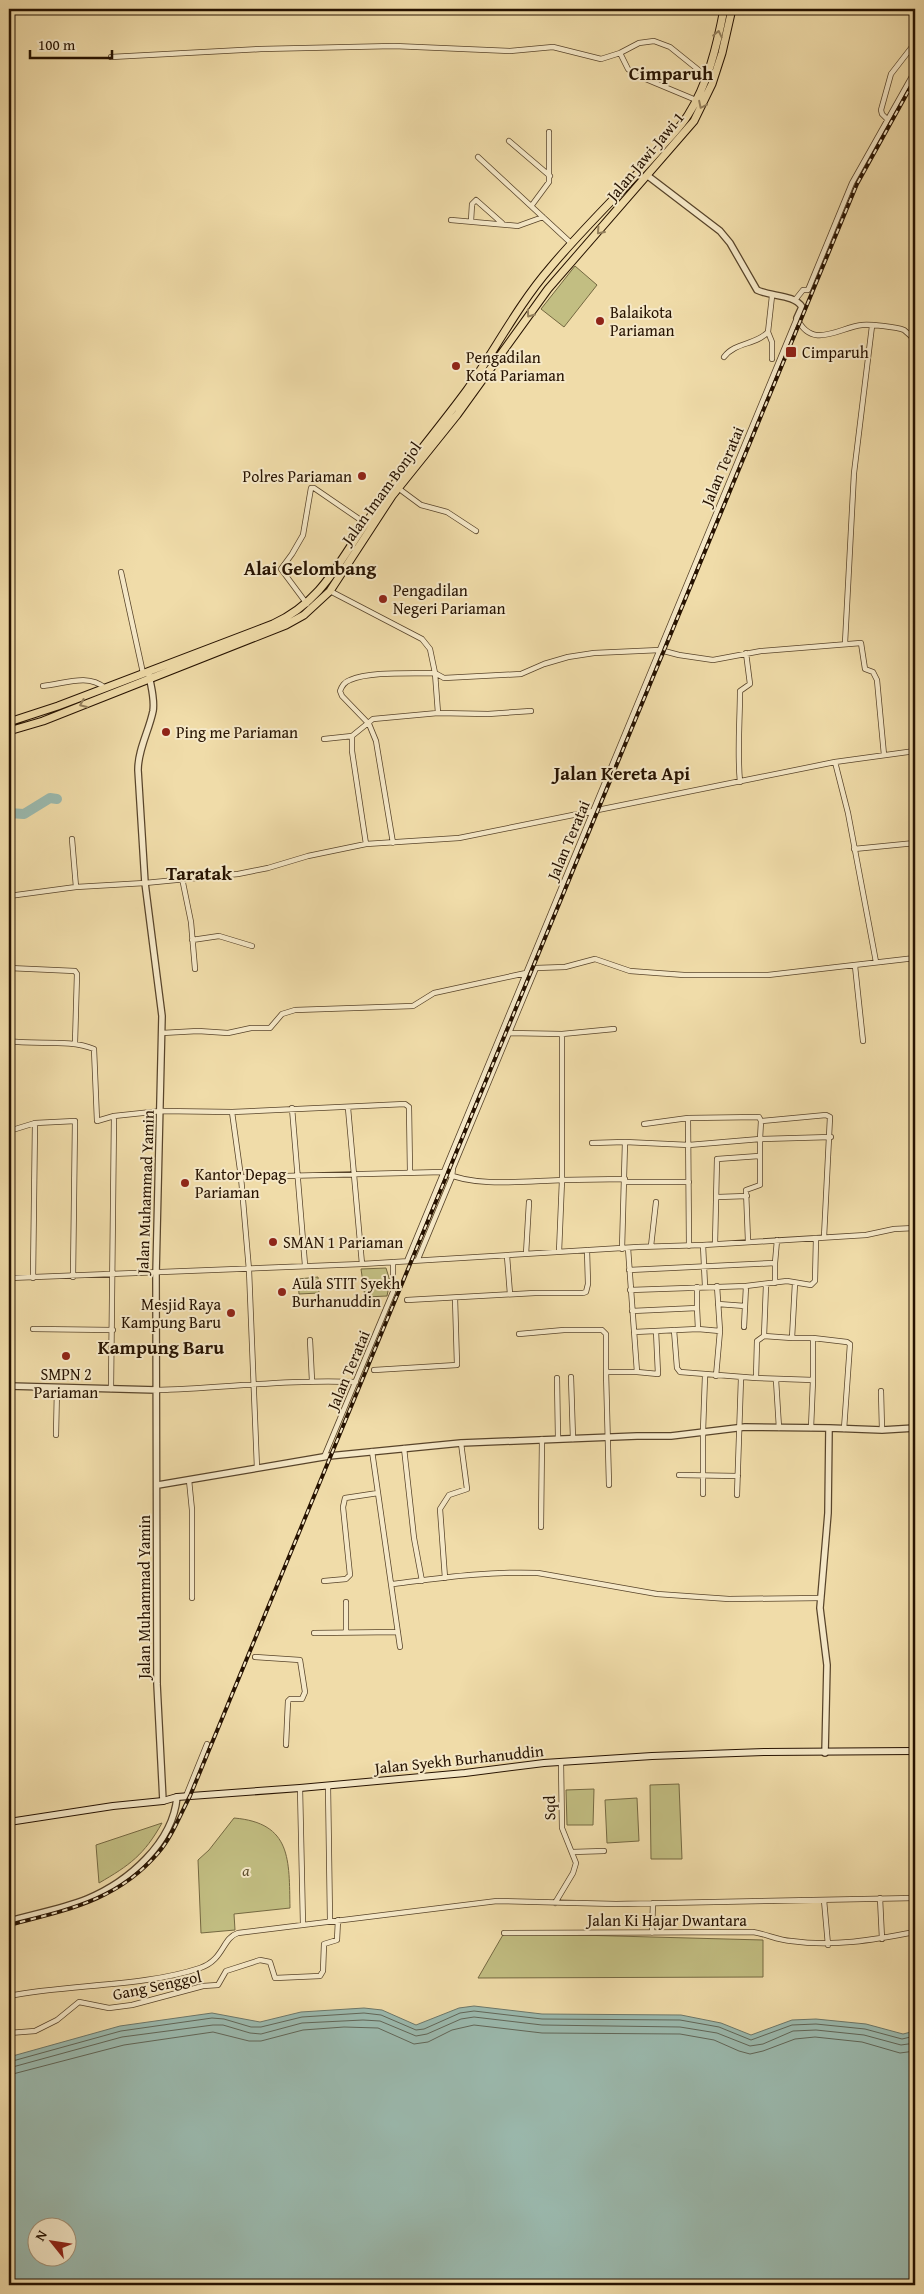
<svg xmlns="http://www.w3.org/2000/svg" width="924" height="2294" font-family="'Gentium Book Plus',serif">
  <rect width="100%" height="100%" fill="#f0dca9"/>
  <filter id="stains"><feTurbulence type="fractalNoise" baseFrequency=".004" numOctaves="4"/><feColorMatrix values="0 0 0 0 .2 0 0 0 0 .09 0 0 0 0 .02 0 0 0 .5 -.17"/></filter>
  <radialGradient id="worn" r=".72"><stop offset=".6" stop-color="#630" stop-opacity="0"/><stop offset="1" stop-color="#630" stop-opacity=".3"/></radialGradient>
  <path fill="#c2be82" stroke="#746841" d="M 575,266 L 597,285 L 564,327 L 541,309 Z
    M 386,1268 L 390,1281 L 387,1296 L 365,1297 L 361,1269 Z
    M 318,1277 L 319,1293 L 299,1294 L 298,1279 Z
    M 679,1784 L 682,1859 L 651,1859 L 650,1785 Z
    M 594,1789 L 593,1825 L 567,1825 L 566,1790 Z
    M 637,1798 L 639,1841 L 607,1843 L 605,1800 Z
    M 234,1818 C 292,1823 289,1860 290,1908 L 234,1914 L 235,1930 L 201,1933 L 198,1860 L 209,1850 Z
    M 162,1823 C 144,1855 130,1865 99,1883 L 96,1845 Z
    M 504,1933 L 763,1940 L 763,1977 L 478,1978 Z"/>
  <path fill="#9bbaaf" stroke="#6c7769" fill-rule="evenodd" d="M 474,2006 L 542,2014 L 681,2015 L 721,2023 L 751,2035 L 792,2020 L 816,2019 L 866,2024 L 903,2034 L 915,2031 L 915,2285 L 9,2285 L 9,2057 L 120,2026 L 212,2013 L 260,2022 L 301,2012 L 364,2008 L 382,2010 L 416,2025 L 459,2008 ZM 38,2226 L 68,2226 L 68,2256 L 38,2256 Z"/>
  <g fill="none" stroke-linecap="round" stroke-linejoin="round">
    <path stroke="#606658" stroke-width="1" d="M 9,2062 L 121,2031 L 212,2018 L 224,2019 L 251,2027 L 261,2027 L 302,2017 L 364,2013 L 381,2015 L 416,2030 L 424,2029 L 460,2013 L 474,2011 L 542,2019 L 680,2020 L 719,2027 L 751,2040 L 792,2025 L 816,2024 L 865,2029 L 902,2039 L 915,2036
      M 9,2068 L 122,2037 L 213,2025 L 223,2025 L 250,2033 L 261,2034 L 302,2023 L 363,2020 L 380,2021 L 416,2036 L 427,2034 L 461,2019 L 474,2017 L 542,2025 L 680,2027 L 717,2033 L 750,2046 L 763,2044 L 793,2031 L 816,2030 L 864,2035 L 901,2045 L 915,2043
      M 9,2075 L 124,2045 L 213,2032 L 249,2041 L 261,2041 L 303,2030 L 344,2027 L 378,2028 L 414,2044 L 428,2042 L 452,2030 L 474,2025 L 542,2033 L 680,2034 L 714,2040 L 739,2051 L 750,2054 L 763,2051 L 795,2039 L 815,2037 L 862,2042 L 900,2053 L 915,2051"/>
    <path stroke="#9bbaaf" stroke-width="10" d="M 9,813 L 24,814 L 50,798 L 57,799"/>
    <g stroke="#58442a" stroke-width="6">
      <path id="minor" d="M 620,53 L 628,69 L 636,75 L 696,100
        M 111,57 L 261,49 L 394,46 L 510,51 L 553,47 L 601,59 L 620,53 L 639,43 L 654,41 L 670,47 L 706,76
        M 887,119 L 882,114 L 881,110 L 891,74 L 915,43
        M 509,141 L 550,176
        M 478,157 L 572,244
        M 532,205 L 549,182 L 549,132
        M 451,220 L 518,226 L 543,217
        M 471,221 L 472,204 L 476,200 L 502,223
        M 795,300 L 803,290 L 808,290 L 852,183 L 915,71
        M 797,318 C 812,351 840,327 862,325 C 870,324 897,327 904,330 C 908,333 912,337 915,341
        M 768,332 L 772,342 L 772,359
        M 724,357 C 735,342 756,345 768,332 L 772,296
        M 398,488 L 421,505 L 447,512 L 476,531
        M 121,572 L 143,673
        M 330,591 L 422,639 L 430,649 L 435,673 L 444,678 L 521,674 L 544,664 L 568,657 L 594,653 L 660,650 L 679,655 L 713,660 L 761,651 L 861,643 L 865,669 L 873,672 L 877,680 L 884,755
        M 307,604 L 281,569 L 292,554 L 303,535 L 311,488 L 314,488 L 365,523
        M 845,643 L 854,473 L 872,326
        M 43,686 C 64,684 88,673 105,688
        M 324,739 L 352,736
        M 835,762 L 848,813 L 876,962
        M 740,782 C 737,751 740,721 740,691 L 750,684 L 746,653
        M 72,839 L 76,887
        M 393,843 L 376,741 L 369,724 L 342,696 L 340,691 C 342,686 344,682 350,680 C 371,671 412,674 435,673 L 438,713
        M 366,844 L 352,751 L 352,736 L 373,719 L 438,713 L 488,714 L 531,711
        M 854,849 L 915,843
        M 182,878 L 191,922 L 195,969
        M 9,896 L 76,887 L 145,883 L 238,874 L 268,868 L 308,856 L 366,844 L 459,838 L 835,762 L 915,751
        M 192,940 L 219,936 L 252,946
        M 855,966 L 863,1041
        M 9,968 L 75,971 L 77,974 L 75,1043
        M 162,1033 L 198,1031 L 228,1033 L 251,1028 L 270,1028 L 282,1014 L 295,1010 L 413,1006 L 434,993 L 526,973
        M 509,1033 L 562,1034 L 614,1029
        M 562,1034 L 562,1180 L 625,1179
        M 9,1041 C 36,1045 69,1039 94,1049 L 97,1121 L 114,1116 L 161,1111 L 232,1112 L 405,1104 L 409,1107 L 410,1172
        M 292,1108 L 305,1265
        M 348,1108 L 362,1264
        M 232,1112 L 241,1177 L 249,1270 L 257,1468
        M 688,1118 L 689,1246
        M 644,1124 L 688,1118 L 759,1117 L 761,1121 L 826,1115 L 830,1117 L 824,1237
        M 9,1131 L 35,1123
        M 592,1143 L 625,1142
        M 241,1177 L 443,1172 C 475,1188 526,1181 562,1180 L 559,1252
        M 625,1182 L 689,1182
        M 718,1197 L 747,1196
        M 748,1241 L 746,1190 L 760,1185 L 760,1139 L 831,1137
        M 715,1244 L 717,1159 L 759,1156
        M 703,1245 L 705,1286
        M 651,1246 L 656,1202
        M 622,1249 L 625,1142 L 689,1145 L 760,1139 L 761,1121
        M 526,1254 L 529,1202
        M 507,1256 L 510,1294
        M 418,1259 L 452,1177 L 453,1168 L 536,968 L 565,967 L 595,959 L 630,971 L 684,975 L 768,975 L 915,958
        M 407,1261 L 797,318
        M 775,1263 L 775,1283
        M 629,1270 L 775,1263 L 777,1240
        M 9,1278 L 362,1264 L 638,1247 L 703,1245 L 866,1235 L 894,1229 L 915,1228
        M 33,1278 L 35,1123 L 75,1121 L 73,1277
        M 766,1285 L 764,1336 L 757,1341 L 756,1378 L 813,1380 L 813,1338 L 792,1338 L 795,1283
        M 630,1290 L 746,1286 L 787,1281 L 811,1285 L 815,1281 L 816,1238
        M 407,1300 L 535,1293 L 583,1293 L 586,1292 L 588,1284 L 587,1250
        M 718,1304 L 745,1306
        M 632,1311 L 697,1308 L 697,1287
        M 744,1327 L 746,1286
        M 33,1329 L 113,1330
        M 698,1329 L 720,1331 L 717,1286
        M 674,1330 L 677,1368 L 680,1372 L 756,1378
        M 634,1332 L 698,1329 L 697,1308
        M 519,1334 L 564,1330 L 602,1330 L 606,1334 L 606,1372
        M 764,1336 L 792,1338
        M 813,1338 L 847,1342 L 850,1344 L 844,1429
        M 310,1340 L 312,1381
        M 374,1370 L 457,1365 L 455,1298
        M 637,1372 L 658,1374 L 656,1331
        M 716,1376 L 720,1331
        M 571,1377 L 573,1439
        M 557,1378 L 558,1438
        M 776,1380 L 779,1428
        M 111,1389 L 114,1116
        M 157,1390 C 223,1388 290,1379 356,1382
        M 881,1391 L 882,1430
        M 811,1428 L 813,1380
        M 703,1431 L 705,1376
        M 56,1435 L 57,1388
        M 404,1448 L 414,1538 L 422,1581
        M 372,1451 L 400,1647
        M 324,1457 L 393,1292 L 393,1262
        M 679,1475 L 738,1476
        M 189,1480 L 192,1510 L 192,1598
        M 609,1485 L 606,1372 L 637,1372 L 628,1248
        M 703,1494 L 703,1432
        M 737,1495 L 741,1378
        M 541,1527 L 542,1439
        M 445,1578 L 440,1509 L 449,1495 L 467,1489 L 461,1443
        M 324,1581 L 346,1579 L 350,1575 L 343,1507 L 345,1498 L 378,1493
        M 392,1584 C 441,1578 489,1571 538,1573 L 657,1594 L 729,1599 L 821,1598
        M 346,1632 L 346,1602
        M 314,1633 L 398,1632
        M 255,1657 L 300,1660 L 305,1692 L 302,1699 L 290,1699 L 288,1701 L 286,1745
        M 328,1786 L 330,1920
        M 300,1788 L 303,1925
        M 186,1796 L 207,1744
        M 572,1852 L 604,1851
        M 880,1898 L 882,1939
        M 824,1900 L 828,1945
        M 555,1903 L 573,1873 L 576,1863 L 562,1828 L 561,1762
        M 504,1933 L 753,1932 C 766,1934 778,1940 791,1941 C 834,1947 873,1940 915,1932
        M 652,1933 L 653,1903
        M 9,1996 C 70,1984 143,1987 200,1968 C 224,1960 222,1938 238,1933 L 497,1901 L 616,1904 L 915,1898
        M 9,2033 L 35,2031 L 57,2020 L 79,2002 L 109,2008 L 132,2005 L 203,1986 L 218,1985 L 226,1971 L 260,1960 L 270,1962 L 275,1978 L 320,1976 L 323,1971 L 324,1944 L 337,1940 L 338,1920"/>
    </g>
    <g stroke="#58442a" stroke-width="8">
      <path id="tertiary" d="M 648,176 L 720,231 L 730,243 L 757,290 C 771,297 794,294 802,307 L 797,318
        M 149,675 C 151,687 155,699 153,711 C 149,731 138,749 138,770 L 145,883 L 162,1016 L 156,1274 L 157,1684 L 163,1801
        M 9,1386 L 157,1390
        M 829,1428 L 882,1430 L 915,1428
        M 158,1485 L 329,1456 L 461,1443 L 637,1436 L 671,1436 L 745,1427 L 829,1428 L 828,1513 L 820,1608 L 827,1665 L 825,1753
        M 9,1921 C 34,1914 62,1909 87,1899 C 128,1882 173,1843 177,1797"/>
    </g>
    <g stroke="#261200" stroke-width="8">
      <path id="secondary" d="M 9,1822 L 113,1806 L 163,1801 L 177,1797 L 300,1788 L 465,1773 L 544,1763 L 652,1756 L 765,1752 L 915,1751"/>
    </g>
    <g stroke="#261200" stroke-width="9">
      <path id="primary" d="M 9,722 L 58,706 L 273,624 C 321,602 337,565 366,523 C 397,477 434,435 467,390 C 495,350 518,305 550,268 C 584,227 623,191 658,151 C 668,139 680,128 688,115 C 708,84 717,45 724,9
        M 9,731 L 43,721 L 286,625 L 304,615 L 330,591 L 392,496 L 457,415 L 548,289 L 694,121 L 712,84 L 722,53 L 732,9"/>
    </g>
    <use href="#minor" stroke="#f5e8c7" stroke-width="4.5"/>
    <use href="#tertiary" stroke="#f5e8c7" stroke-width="5.5"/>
    <use href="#secondary" stroke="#f5e8c7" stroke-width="6"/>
    <use href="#primary" stroke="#f0dca9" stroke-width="7"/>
    <g stroke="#261200" stroke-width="4">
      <path id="rail" d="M 9,1925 C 66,1910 117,1901 158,1853 C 172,1837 180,1815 190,1796 L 857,184 L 915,79"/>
    </g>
    <use href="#rail" stroke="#f5e8c7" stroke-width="2" stroke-dasharray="5.5" stroke-linecap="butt"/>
  </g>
  <defs><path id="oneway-chevron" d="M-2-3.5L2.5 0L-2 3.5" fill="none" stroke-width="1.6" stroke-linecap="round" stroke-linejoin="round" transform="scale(1.25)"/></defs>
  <g stroke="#95815d">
    <use href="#oneway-chevron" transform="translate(718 34) rotate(-78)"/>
    <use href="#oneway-chevron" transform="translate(702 105) rotate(116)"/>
    <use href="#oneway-chevron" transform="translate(600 231) rotate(132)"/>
    <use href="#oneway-chevron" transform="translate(530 314) rotate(126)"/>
    <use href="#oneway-chevron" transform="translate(83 704) rotate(157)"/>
  </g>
  <g fill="#8f2418" stroke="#f5e8c7" stroke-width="2">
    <circle cx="600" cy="321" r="5"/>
    <rect x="785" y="346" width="12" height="12" rx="2.5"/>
    <circle cx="456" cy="366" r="5"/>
    <circle cx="362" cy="476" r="5"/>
    <circle cx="383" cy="599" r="5"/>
    <circle cx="166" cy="732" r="5"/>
    <circle cx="185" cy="1183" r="5"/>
    <circle cx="273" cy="1242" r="5"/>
    <circle cx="282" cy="1292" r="5"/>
    <circle cx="231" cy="1313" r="5"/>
    <circle cx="66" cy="1356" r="5"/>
  </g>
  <g text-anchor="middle" stroke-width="4" stroke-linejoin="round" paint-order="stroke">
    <g font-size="16" fill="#261200" stroke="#f5e8c7">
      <text transform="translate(645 156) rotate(-50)" y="6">Jalan Jawi-Jawi 1</text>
      <text transform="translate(722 466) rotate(-67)" y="6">Jalan Teratai</text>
      <text transform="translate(381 493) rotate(-54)" y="6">Jalan Imam Bonjol</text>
      <text transform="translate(568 840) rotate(-67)" y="6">Jalan Teratai</text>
      <text transform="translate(145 1192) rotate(-88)" y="6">Jalan Muhammad Yamin</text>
      <text transform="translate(348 1370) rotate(-67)" y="6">Jalan Teratai</text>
      <text transform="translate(144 1597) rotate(-90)" y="6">Jalan Muhammad Yamin</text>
      <text transform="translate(459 1759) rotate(-6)" y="6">Jalan Syekh Burhanuddin</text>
      <text transform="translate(549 1808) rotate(-91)" y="6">Sqd</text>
      <text x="667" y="1926">Jalan Ki Hajar Dwantara</text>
      <text transform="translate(157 1985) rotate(-12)" y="6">Gang Senggol</text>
    </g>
    <g font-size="16" fill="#261200" stroke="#f5e8c7" text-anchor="start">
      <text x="610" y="318">Balaikota<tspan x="610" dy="18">Pariaman</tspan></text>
      <text x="802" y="358">Cimparuh</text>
      <text x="466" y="363">Pengadilan<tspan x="466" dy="18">Kota Pariaman</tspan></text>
      <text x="352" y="482" text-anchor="end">Polres Pariaman</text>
      <text x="393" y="596">Pengadilan<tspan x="393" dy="18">Negeri Pariaman</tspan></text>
      <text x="176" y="738">Ping me Pariaman</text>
      <text x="195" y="1180">Kantor Depag<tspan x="195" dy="18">Pariaman</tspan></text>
      <text x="283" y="1248">SMAN 1 Pariaman</text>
      <text x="292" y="1289">Aula STIT Syekh<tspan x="292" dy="18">Burhanuddin</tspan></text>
      <text x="221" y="1310" text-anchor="end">Mesjid Raya<tspan x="221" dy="18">Kampung Baru</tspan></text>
      <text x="66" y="1380" text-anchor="middle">SMPN 2<tspan x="66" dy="18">Pariaman</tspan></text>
    </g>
    <g font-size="16" font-style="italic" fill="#5d4e2e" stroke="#f5e8c7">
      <text x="246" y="1876">a</text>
    </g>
    <g font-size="19" font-weight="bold" fill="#261200" stroke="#f5e8c7">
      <text x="671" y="80">Cimparuh</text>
      <text x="310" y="575">Alai Gelombang</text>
      <text x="622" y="780">Jalan Kereta Api</text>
      <text x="199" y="880">Taratak</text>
      <text x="161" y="1354">Kampung Baru</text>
    </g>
  </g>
  <rect width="924" height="2294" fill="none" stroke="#f0dca9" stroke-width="30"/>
  <rect x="10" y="10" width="904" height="2274" fill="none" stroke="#261200" stroke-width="2.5"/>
  <rect x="15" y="15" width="894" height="2264" fill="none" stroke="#261200"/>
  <g transform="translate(52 2242) rotate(300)"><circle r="24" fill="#f5e8c7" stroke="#a29277"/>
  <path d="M0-4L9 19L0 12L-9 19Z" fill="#8f2418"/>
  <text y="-8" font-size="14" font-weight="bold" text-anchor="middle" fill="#261200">N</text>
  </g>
  <path d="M30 50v8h82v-8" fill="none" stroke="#261200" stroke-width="2.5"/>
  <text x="38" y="50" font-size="15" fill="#261200" stroke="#f5e8c7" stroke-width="4" paint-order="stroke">100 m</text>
  <rect width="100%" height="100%" filter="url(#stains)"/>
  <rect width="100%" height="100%" fill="url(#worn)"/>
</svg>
